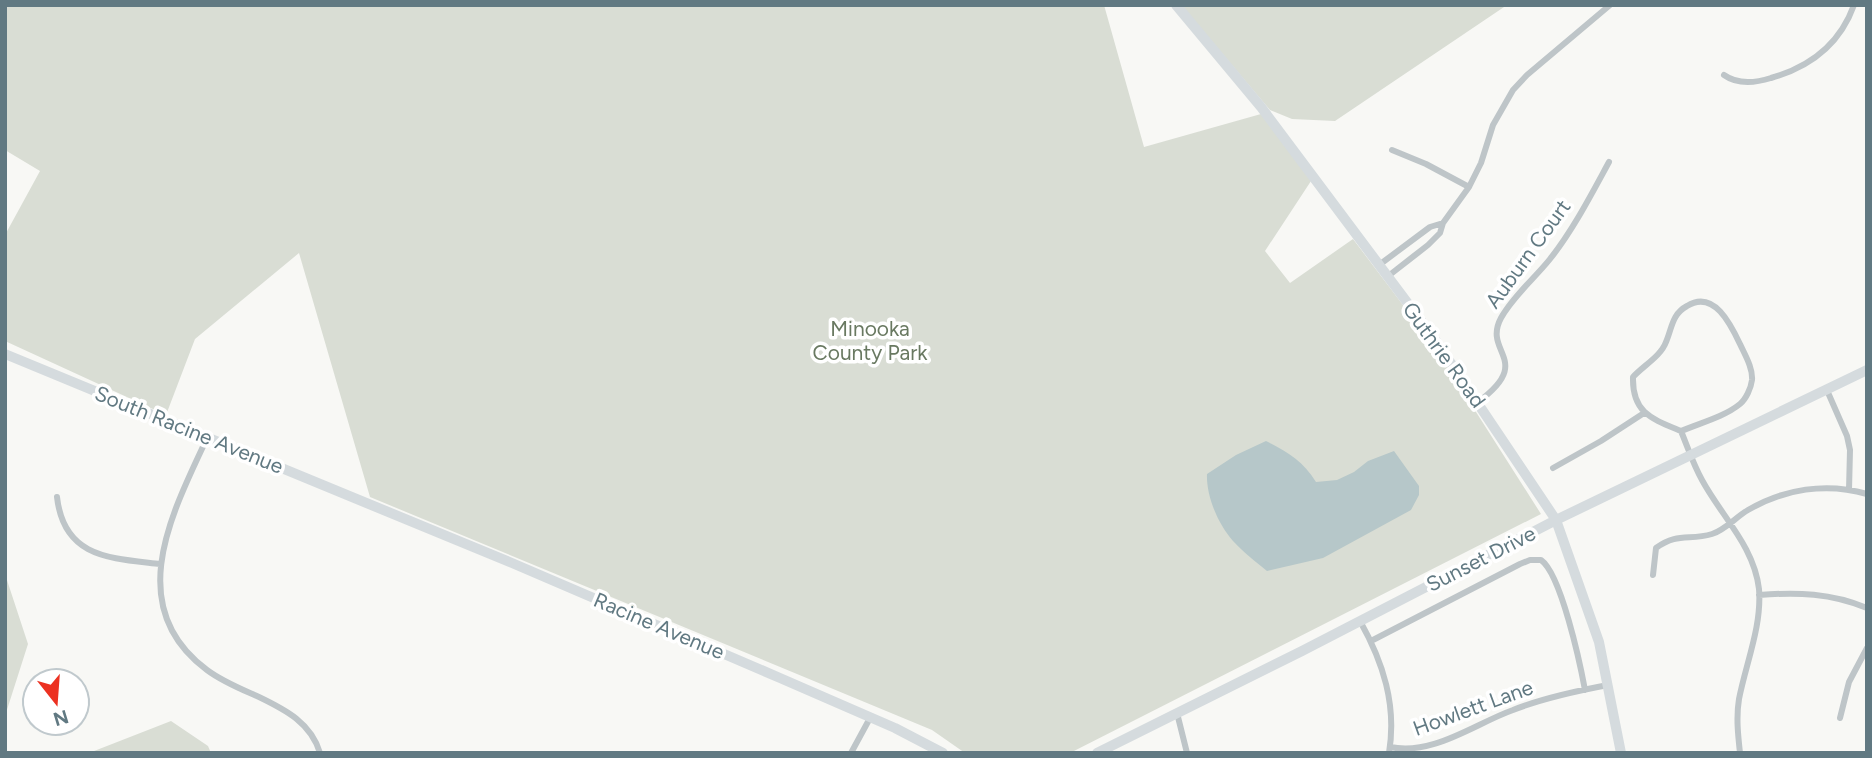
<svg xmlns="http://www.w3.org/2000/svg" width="1872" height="758" font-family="Figtree,sans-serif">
  <rect width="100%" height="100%" fill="#f8f8f5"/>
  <path fill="#d9ddd4" d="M 5,5 L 1104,5 L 1144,147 L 1261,114 L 1311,181 L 1265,251 L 1290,283 L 1353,239 L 1434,346 L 1541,514 L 1070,753 L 965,753 L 932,730 L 370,497 L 299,253 L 195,339 L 166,415 L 5,341 L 5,235 L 40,171 L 5,150 Z
    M 1181,5 L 1507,5 L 1335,121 L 1292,119 L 1270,110 Z
    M 5,574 L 28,644 L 5,716 Z
    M 171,721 L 208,746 L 211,753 L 89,753 Z"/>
  <path fill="#b6c7c9" d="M 1266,441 C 1287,452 1303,461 1316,482 L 1337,480 L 1354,472 L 1368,461 L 1394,451 L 1419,486 L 1419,495 L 1411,510 L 1323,558 L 1267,571 C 1256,562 1243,552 1233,541 C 1218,524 1206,496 1207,474 L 1236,455 Z"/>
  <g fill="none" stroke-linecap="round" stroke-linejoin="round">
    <path stroke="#bec5c8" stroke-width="6" d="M 1724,75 C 1738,85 1755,83 1771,78 C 1810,67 1840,44 1854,5
      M 1392,150 L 1426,164 L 1469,187
      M 1379,265 L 1430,227 L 1443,223
      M 1387,277 L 1428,245 L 1440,233 L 1443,223 L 1469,187 L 1481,163 L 1493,125 L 1513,90 L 1527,75 L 1610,5
      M 1826,388 L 1847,436 L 1850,450 L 1849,490
      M 1478,402 C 1535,360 1482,353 1501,318 C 1513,296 1535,278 1550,259 C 1573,230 1591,195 1609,162
      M 1681,431 C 1700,423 1724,417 1740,404 C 1746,399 1751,388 1752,380 C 1753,368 1745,355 1740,344 C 1731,325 1714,289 1687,306 C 1672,314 1672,328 1666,342 C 1661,356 1643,366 1633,377 C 1632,413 1652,419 1681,431 C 1688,448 1693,464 1702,480 C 1722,517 1754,546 1759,589 C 1762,626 1746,663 1739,699 C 1736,717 1738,735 1740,753
      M 207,438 C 172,513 122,607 207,670 C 223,682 241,689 259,697 C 286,710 311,723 320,753
      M 1553,468 L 1601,441 L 1644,413
      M 57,497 C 64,558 110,558 160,564
      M 1653,575 L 1656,548 C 1678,532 1689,541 1712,534 C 1725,530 1736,517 1748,510 C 1784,489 1826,482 1867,494
      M 1759,595 C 1797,592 1831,593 1867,608
      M 1360,621 C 1383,662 1397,705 1389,753
      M 1371,641 L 1520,564 L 1530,560 L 1541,560 C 1561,574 1580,663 1585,690
      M 1177,713 L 1187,753
      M 1840,718 L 1849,682 L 1867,648
      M 1390,747 C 1433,756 1474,724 1513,710 C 1543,698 1576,691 1608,685
      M 851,753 L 870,718"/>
    <path stroke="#d5dbde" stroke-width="10" d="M 1176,5 L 1261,107 L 1436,341 L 1556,520 L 1599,642 L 1621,753
      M 5,354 L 512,563 L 780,678 L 895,728 L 943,753
      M 1097,753 L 1302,651 L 1556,520 L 1867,370"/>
  </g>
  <g text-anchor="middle" stroke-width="7" stroke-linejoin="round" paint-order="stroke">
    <g font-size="21" fill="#617982" stroke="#fff">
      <text transform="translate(1528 254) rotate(-54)" y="7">Auburn Court</text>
      <text transform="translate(1444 355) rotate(54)" y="7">Guthrie Road</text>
      <text transform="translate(189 430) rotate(22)" y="7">South Racine Avenue</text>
      <text transform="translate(1481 559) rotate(-27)" y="7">Sunset Drive</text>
      <text transform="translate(659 626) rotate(23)" y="7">Racine Avenue</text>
      <text transform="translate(1473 708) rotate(-20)" y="7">Howlett Lane</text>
    </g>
    <g font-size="21" fill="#697961" stroke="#fff">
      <text x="870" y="336">Minooka<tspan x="870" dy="24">County Park</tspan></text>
    </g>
  </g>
  <rect width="1872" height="758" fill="none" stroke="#617982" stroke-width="14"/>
  <g transform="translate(56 702) rotate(163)"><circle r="33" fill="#ffffff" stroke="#c0c9cd" stroke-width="2"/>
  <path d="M0-5L12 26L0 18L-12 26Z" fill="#ec3121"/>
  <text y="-10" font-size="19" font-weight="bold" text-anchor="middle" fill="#617982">N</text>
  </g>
</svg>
